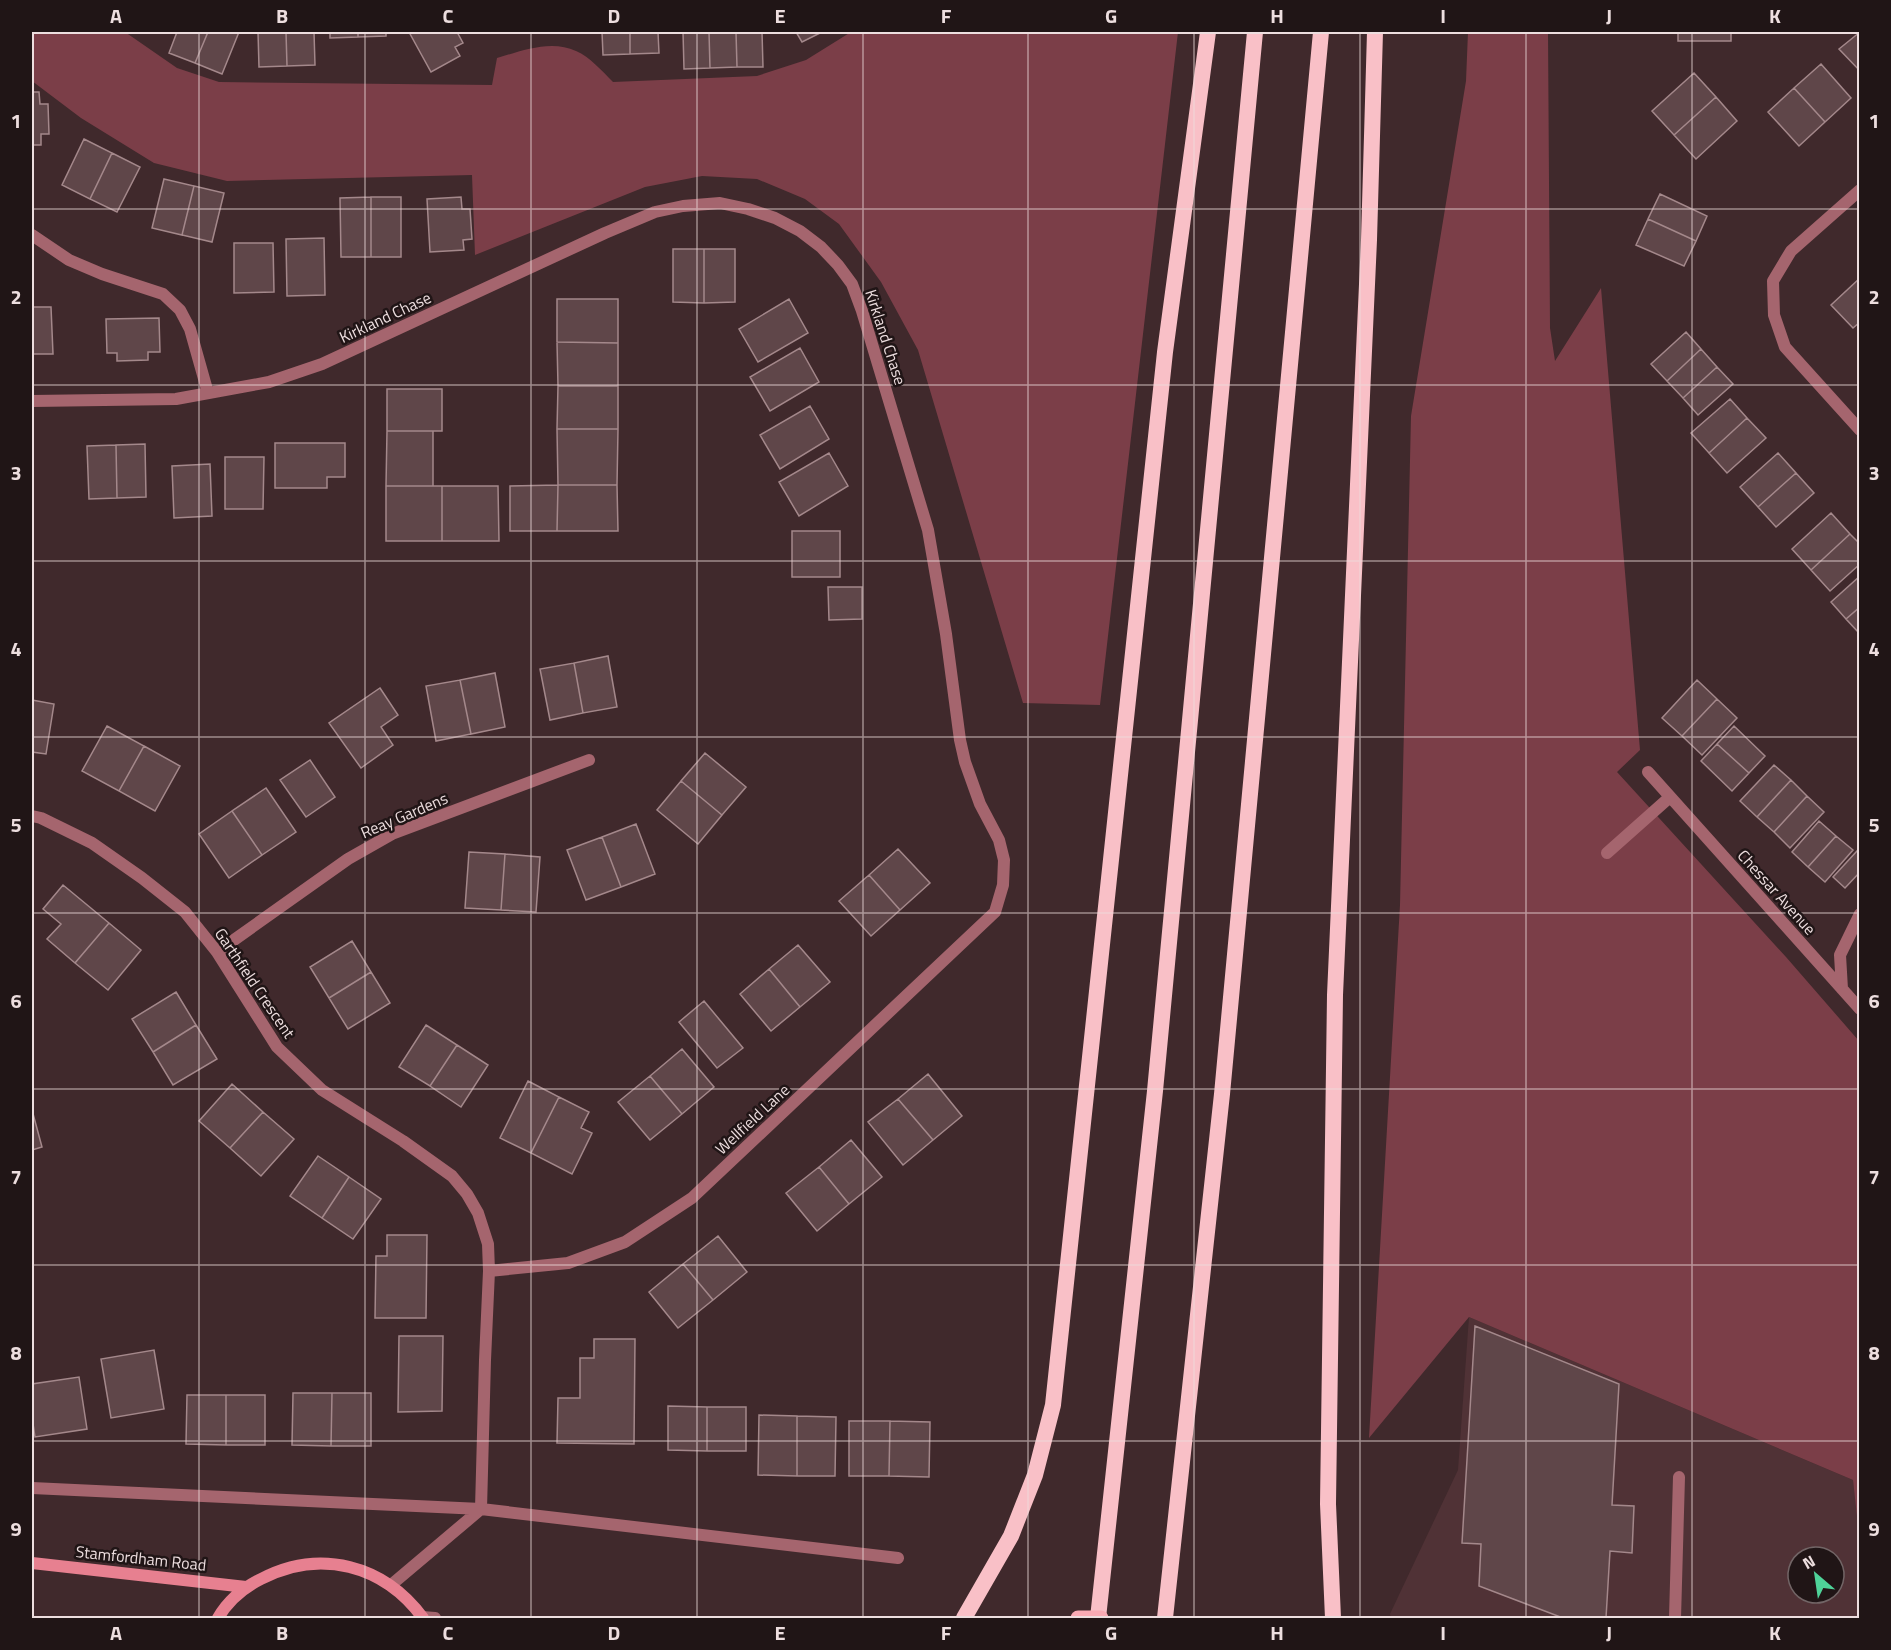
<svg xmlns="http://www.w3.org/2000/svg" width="1891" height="1650" font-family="'Titillium Web',sans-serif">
  <rect width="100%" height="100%" fill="#40292c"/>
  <path fill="#503236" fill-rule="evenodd" d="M 1469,1317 L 1853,1480 L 1860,1534 L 1859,1618 L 1391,1618 L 1390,1614 L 1458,1470 ZM 1798,1557 L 1834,1557 L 1834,1593 L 1798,1593 Z"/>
  <path fill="#7b3e48" d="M 32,32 L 125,32 L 177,68 L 219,82 L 492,85 L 497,58 C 521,51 551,39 576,51 C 590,57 602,71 613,82 L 757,76 L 806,60 L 851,32 L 1178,32 L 1100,705 L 1023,703 L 918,350 L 881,282 L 839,224 L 805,199 L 757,179 L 702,176 L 645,187 L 475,255 L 472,175 L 227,181 L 154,163 L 81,118 L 32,81 Z
    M 1468,32 L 1548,32 L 1550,328 L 1555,361 L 1601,288 L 1640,750 L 1617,772 L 1786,957 L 1859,1041 L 1859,1534 L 1853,1480 L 1469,1317 L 1369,1438 L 1400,905 L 1411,416 L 1466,81 Z"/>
  <path fill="#5f4649" stroke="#a4888b" stroke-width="1.5" d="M 177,32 L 208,32 L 195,63 L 169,53 Z
    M 208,32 L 239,32 L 222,74 L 195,63 Z
    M 258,32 L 286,32 L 287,66 L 259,67 Z
    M 286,32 L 314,32 L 315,65 L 287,66 Z
    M 330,32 L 358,32 L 358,37 L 330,38 Z
    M 358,32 L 386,32 L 386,36 L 358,37 Z
    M 409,32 L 457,32 L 463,43 L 455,47 L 460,56 L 431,72 Z
    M 602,32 L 630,32 L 630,54 L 603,55 Z
    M 630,32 L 658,32 L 659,53 L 630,54 Z
    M 683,32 L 709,32 L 710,68 L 684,69 Z
    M 709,32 L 736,32 L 737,67 L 710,68 Z
    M 736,32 L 762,32 L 763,67 L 737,67 Z
    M 796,32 L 822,32 L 802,42 Z
    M 1678,32 L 1731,32 L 1731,41 L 1678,41 Z
    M 1860,32 L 1860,71 L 1839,49 Z
    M 1821,64 L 1851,98 L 1825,122 L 1794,88 Z
    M 1694,73 L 1716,97 L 1674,135 L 1652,111 Z
    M 1794,88 L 1825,122 L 1799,146 L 1768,112 Z
    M 32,92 L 39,92 L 40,104 L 48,104 L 49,134 L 41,134 L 41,145 L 32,145 Z
    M 1716,97 L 1737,121 L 1696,159 L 1674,135 Z
    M 84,139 L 112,153 L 90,199 L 62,185 Z
    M 112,153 L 140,167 L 117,212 L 90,199 Z
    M 164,179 L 194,186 L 182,235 L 152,228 Z
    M 194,186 L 224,193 L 212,242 L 182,235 Z
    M 1660,194 L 1707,216 L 1696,241 L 1648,219 Z
    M 371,197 L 371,257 L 341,257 L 340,198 Z
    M 371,197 L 401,197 L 401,257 L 371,257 Z
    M 461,197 L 462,209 L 470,209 L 472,239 L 463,240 L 464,250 L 430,252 L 427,199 Z
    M 1648,219 L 1696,241 L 1684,266 L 1636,245 Z
    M 324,238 L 325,295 L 287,296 L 286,239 Z
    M 234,243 L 273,243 L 274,292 L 234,293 Z
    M 673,249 L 704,249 L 704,303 L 673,302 Z
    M 704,249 L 735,249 L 735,302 L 704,303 Z
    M 1860,278 L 1860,322 L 1853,328 L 1831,305 Z
    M 557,299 L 618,299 L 618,343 L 557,342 Z
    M 789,299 L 808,333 L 758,362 L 739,329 Z
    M 32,307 L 51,307 L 53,354 L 32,354 Z
    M 159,318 L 160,352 L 148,352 L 148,360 L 117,361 L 117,353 L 107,353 L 106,319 Z
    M 1686,332 L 1701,349 L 1667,381 L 1651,364 Z
    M 557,342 L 618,343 L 618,386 L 558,386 Z
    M 800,348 L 819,382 L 770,411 L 750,377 Z
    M 1701,349 L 1717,367 L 1683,398 L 1667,381 Z
    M 1717,367 L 1733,384 L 1698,415 L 1683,398 Z
    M 558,386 L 618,386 L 618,429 L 557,429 Z
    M 387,389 L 442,389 L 442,431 L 387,431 Z
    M 1730,399 L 1747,418 L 1709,453 L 1691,433 Z
    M 810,406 L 829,439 L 780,469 L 760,435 Z
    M 1747,418 L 1766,438 L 1727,473 L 1709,453 Z
    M 557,429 L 618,429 L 617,485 L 558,485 Z
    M 387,431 L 433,431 L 433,486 L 386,486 Z
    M 275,443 L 345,443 L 345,477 L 327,477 L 327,488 L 275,488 Z
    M 145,444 L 146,497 L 117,498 L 116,445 Z
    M 116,445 L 117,498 L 89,499 L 87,446 Z
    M 829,453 L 848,486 L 799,516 L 779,482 Z
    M 1778,453 L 1796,473 L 1758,507 L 1740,487 Z
    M 225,457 L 264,457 L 263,509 L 225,509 Z
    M 210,464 L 212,516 L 174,518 L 172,466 Z
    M 1796,473 L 1814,493 L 1776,527 L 1758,507 Z
    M 558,485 L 557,531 L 510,531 L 510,486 Z
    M 558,485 L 617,485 L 618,531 L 557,531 Z
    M 386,486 L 442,486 L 442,541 L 386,541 Z
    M 442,486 L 498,486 L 499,541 L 442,541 Z
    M 1831,513 L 1850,534 L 1811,570 L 1792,549 Z
    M 792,531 L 840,531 L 840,577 L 792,577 Z
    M 1850,534 L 1860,544 L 1860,564 L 1830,591 L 1811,570 Z
    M 1860,576 L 1860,607 L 1846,619 L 1831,602 Z
    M 828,587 L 862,587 L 862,619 L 829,620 Z
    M 1860,607 L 1860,634 L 1846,619 Z
    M 608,656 L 617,707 L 583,713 L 574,663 Z
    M 574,663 L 583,713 L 550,720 L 540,669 Z
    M 495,673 L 505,727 L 471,734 L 460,680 Z
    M 460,680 L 471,734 L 436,741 L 426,686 Z
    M 1697,680 L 1717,699 L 1682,736 L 1662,718 Z
    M 380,688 L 398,715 L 381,727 L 393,745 L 361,768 L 329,723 Z
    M 1717,699 L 1737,718 L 1702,755 L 1682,736 Z
    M 32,700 L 54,704 L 46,754 L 32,752 Z
    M 107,726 L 144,746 L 119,791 L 82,771 Z
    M 1734,726 L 1765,756 L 1749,773 L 1717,744 Z
    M 1717,744 L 1749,773 L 1732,791 L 1701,761 Z
    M 144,746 L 180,766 L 155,811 L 119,791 Z
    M 705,753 L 746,787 L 722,815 L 681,781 Z
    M 310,760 L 335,797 L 306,817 L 280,780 Z
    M 1774,765 L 1791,780 L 1757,817 L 1740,801 Z
    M 1791,780 L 1807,796 L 1774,832 L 1757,817 Z
    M 681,781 L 722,815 L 698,844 L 657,810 Z
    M 266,788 L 296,832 L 262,855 L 232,811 Z
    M 1807,796 L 1824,812 L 1790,848 L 1774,832 Z
    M 232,811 L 262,855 L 229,878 L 199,834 Z
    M 1819,821 L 1836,836 L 1808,867 L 1792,852 Z
    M 636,824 L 655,874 L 621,887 L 602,837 Z
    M 1836,836 L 1853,850 L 1825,882 L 1808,867 Z
    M 602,837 L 621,887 L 586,900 L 567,850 Z
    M 898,849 L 930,883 L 900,910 L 869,875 Z
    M 1857,851 L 1860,853 L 1860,872 L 1845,888 L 1833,877 Z
    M 469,852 L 505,854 L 501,910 L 465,908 Z
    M 505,854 L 540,857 L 536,912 L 501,910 Z
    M 869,875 L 900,910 L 871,936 L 839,901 Z
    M 63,885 L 109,923 L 75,963 L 47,939 L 61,924 L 43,909 Z
    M 109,923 L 141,950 L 108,990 L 75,963 Z
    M 352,941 L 371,972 L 329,998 L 310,967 Z
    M 798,945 L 830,982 L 800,1007 L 769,969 Z
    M 769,969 L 800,1007 L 771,1031 L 740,994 Z
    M 371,972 L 390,1003 L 348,1029 L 329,998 Z
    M 176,992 L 196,1025 L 153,1052 L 132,1019 Z
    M 704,1001 L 743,1048 L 717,1068 L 679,1022 Z
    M 196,1025 L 217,1059 L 173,1085 L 153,1052 Z
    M 426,1025 L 457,1045 L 430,1086 L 399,1067 Z
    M 457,1045 L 488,1065 L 461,1107 L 430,1086 Z
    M 682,1049 L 714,1087 L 682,1114 L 650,1076 Z
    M 928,1074 L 962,1116 L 933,1140 L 898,1099 Z
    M 650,1076 L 682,1114 L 650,1140 L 618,1102 Z
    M 528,1081 L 559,1097 L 531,1153 L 500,1138 Z
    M 232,1084 L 263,1112 L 230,1148 L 199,1121 Z
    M 559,1097 L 589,1112 L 581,1128 L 592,1133 L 572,1174 L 531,1153 Z
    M 898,1099 L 933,1140 L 903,1165 L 868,1122 Z
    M 32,1110 L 42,1147 L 32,1150 Z
    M 263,1112 L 294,1139 L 261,1176 L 230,1148 Z
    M 851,1140 L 882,1177 L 849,1204 L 819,1167 Z
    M 318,1156 L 349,1177 L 322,1218 L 290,1196 Z
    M 819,1167 L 849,1204 L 817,1231 L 786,1193 Z
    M 349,1177 L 381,1199 L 353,1239 L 322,1218 Z
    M 387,1235 L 427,1235 L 426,1318 L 375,1318 L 376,1256 L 387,1256 Z
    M 718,1236 L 747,1272 L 713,1300 L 683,1264 Z
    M 683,1264 L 713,1300 L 678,1328 L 649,1292 Z
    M 1475,1326 L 1619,1384 L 1612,1505 L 1634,1506 L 1632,1553 L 1610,1551 L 1606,1618 L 1563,1618 L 1479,1586 L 1481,1544 L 1462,1543 Z
    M 399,1336 L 443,1336 L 442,1411 L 398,1412 Z
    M 594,1339 L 635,1339 L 634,1444 L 557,1443 L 558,1398 L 580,1398 L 580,1358 L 594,1358 Z
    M 154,1350 L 164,1409 L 111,1418 L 101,1359 Z
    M 79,1377 L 87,1429 L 35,1437 L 32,1417 L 32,1384 Z
    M 293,1393 L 332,1393 L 331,1446 L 292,1445 Z
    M 332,1393 L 371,1393 L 371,1446 L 331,1446 Z
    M 187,1395 L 226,1395 L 226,1445 L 186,1444 Z
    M 226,1395 L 265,1395 L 265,1445 L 226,1445 Z
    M 668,1406 L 707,1407 L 707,1451 L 668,1450 Z
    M 707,1407 L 746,1407 L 746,1451 L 707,1451 Z
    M 759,1415 L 797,1416 L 797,1476 L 758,1475 Z
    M 797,1416 L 836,1417 L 835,1476 L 797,1476 Z
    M 849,1421 L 890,1421 L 889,1476 L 849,1476 Z
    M 890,1421 L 930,1422 L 929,1477 L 889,1476 Z"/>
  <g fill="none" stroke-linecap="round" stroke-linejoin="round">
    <path stroke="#a5656e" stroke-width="12" d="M 422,1617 L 435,1618
      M 1675,1618 L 1679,1477"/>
    <path stroke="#a5656e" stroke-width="12" d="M 1860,190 L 1791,251 L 1773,281 L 1774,315 L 1785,347 L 1860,430
      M 32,235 L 69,260 L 102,274 L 163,294 L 180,310 L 190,329 L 208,393
      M 32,401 L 176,399 L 269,382 L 322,364 L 605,233 L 655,212 L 683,206 L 720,203 L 748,209 L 775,218 L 800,231 L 821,247 L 838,265 L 852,284 L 862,311 L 928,530 L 946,634 L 960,740 L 965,762 L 980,804 L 999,840 L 1004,860 L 1003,885 L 995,912 L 692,1198 L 625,1242 L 568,1263 L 489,1271
      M 1648,772 L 1860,1009
      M 32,816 L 41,818 L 92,843 L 142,878 L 185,912 L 217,952 L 277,1047 L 322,1090 L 403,1141 L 452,1176 L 467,1194 L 478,1213 L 488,1244 L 489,1271 L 485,1360 L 481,1509 L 391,1585
      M 1607,853 L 1670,797
      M 217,952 L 348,859 L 392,834 L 589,760
      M 1842,989 L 1840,955 L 1860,914
      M 32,1488 L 481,1509 L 898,1558"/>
    <path stroke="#e78090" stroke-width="12" d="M 32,1563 L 246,1587
      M 218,1618 C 228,1601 243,1588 261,1579 C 320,1548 384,1565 423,1618"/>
    <path stroke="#f9c0c7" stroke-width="16" d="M 964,1618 L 1011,1536 L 1035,1475 L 1053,1405 L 1165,352 L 1208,32
      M 1098,1618 L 1155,1091 L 1255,32
      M 1165,1618 L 1222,1094 L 1321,32
      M 1333,1618 L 1328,1504 L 1335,995 L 1369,240 L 1375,32"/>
    <path stroke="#faaab4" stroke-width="15" d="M 1078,1618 L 1101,1618"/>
  </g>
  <path fill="none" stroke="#eddedf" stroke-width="1.5" stroke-opacity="0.55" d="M 199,32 L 199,1618M 365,32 L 365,1618M 531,32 L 531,1618M 697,32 L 697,1618M 863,32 L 863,1618M 1028,32 L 1028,1618M 1194,32 L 1194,1618M 1360,32 L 1360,1618M 1526,32 L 1526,1618M 1692,32 L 1692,1618M 32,209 L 1860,209M 32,385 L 1860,385M 32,561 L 1860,561M 32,737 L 1860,737M 32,913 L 1860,913M 32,1089 L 1860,1089M 32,1265 L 1860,1265M 32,1441 L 1860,1441"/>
  <g text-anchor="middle" stroke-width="5" stroke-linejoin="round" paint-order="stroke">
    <g font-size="16" fill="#eddedf" stroke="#201516">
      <text transform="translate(385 317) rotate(-25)" y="6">Kirkland Chase</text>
      <text transform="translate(886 337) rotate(72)" y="6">Kirkland Chase</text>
      <text transform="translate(404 815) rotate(-23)" y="6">Reay Gardens</text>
      <text transform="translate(1777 892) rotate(48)" y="6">Chessar Avenue</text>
      <text transform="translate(255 983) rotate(56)" y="6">Garthfield Crescent</text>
      <text transform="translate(752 1119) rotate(-43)" y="6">Wellfield Lane</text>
      <text transform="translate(141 1558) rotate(6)" y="6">Stamfordham Road</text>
    </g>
  </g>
  <rect width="1891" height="1650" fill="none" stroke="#201516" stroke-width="66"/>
  <g transform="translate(1816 1575) rotate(331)"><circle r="28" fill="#201516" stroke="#726566" stroke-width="1.5"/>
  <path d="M0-4.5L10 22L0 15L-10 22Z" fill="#4fd399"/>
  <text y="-9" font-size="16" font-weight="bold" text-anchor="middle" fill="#eddedf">N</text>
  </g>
  <rect x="33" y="33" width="1825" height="1584" fill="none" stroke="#eddedf" stroke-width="2"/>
  <g font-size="20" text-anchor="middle" font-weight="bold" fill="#eddedf">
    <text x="116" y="23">A</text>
    <text x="282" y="23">B</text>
    <text x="448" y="23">C</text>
    <text x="614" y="23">D</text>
    <text x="780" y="23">E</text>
    <text x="946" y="23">F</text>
    <text x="1111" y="23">G</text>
    <text x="1277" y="23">H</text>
    <text x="1443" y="23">I</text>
    <text x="1609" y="23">J</text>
    <text x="1775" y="23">K</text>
    <text x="16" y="128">1</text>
    <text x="1874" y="128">1</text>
    <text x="16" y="304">2</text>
    <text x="1874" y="304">2</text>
    <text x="16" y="480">3</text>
    <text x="1874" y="480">3</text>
    <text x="16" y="656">4</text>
    <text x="1874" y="656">4</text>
    <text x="16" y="832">5</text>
    <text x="1874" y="832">5</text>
    <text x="16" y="1008">6</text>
    <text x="1874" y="1008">6</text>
    <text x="16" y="1184">7</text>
    <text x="1874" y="1184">7</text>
    <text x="16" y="1360">8</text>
    <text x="1874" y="1360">8</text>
    <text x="16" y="1536">9</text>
    <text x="1874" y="1536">9</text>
    <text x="116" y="1640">A</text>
    <text x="282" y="1640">B</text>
    <text x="448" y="1640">C</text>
    <text x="614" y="1640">D</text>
    <text x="780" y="1640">E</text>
    <text x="946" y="1640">F</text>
    <text x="1111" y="1640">G</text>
    <text x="1277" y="1640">H</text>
    <text x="1443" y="1640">I</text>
    <text x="1609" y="1640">J</text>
    <text x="1775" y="1640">K</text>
  </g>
</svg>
